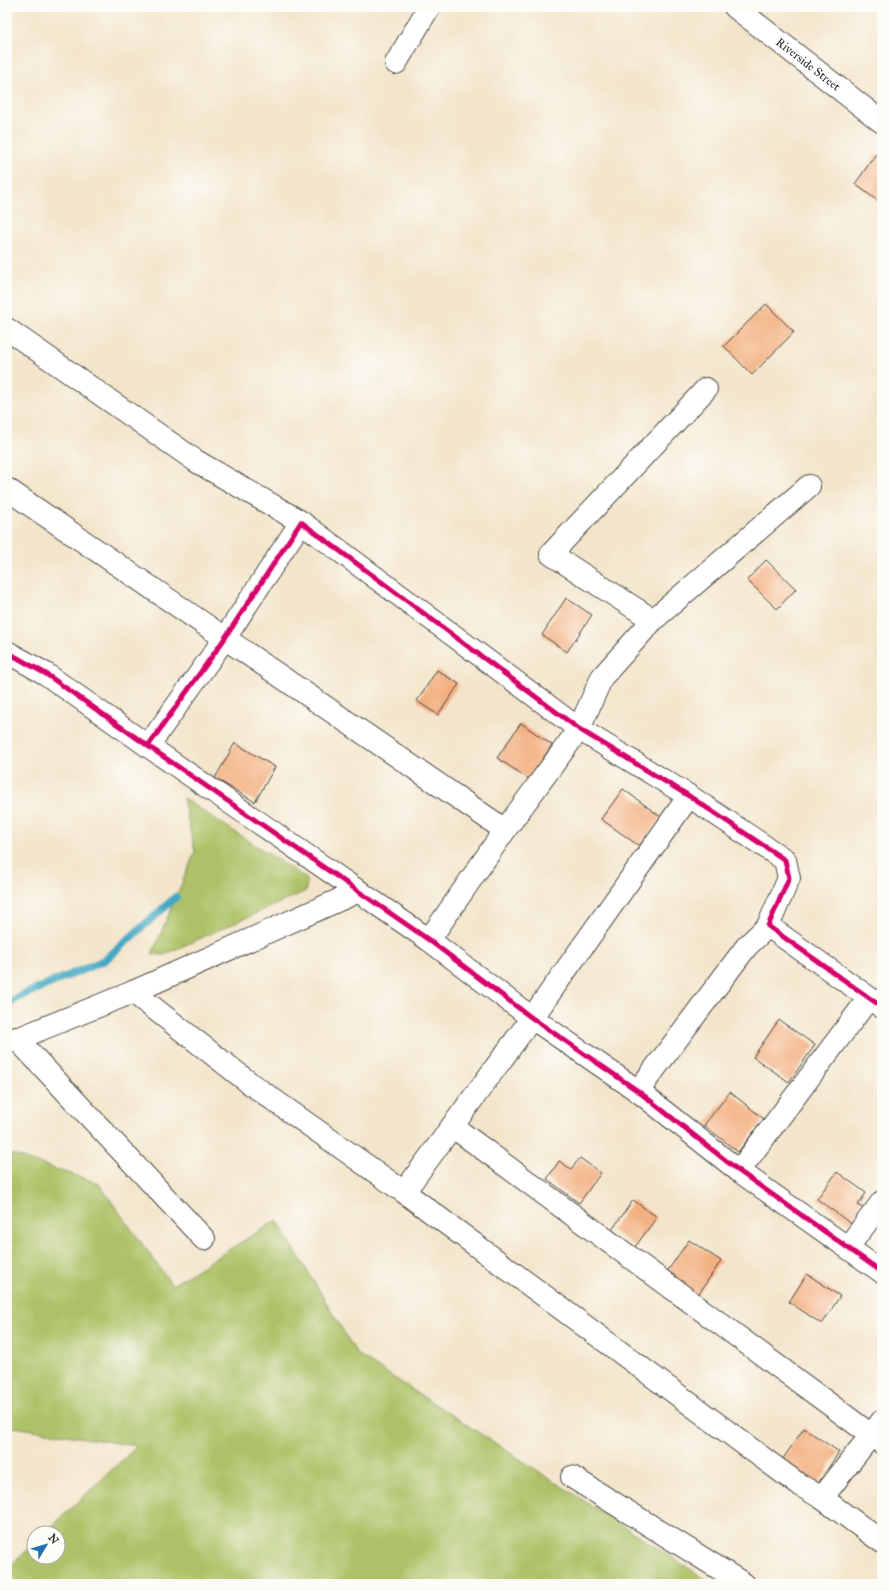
<svg xmlns="http://www.w3.org/2000/svg" width="889" height="1591" font-family="'IM FELL Great Primer',serif">
  <rect width="100%" height="100%" fill="#fdfcf7"/>
  <filter id="ink" filterUnits="userSpaceOnUse"><feTurbulence type="fractalNoise" baseFrequency=".025" numOctaves="2"/><feDisplacementMap in="SourceGraphic" scale="8" xChannelSelector="R" yChannelSelector="G"/><feConvolveMatrix kernelMatrix="1 2 1 2 8 2 1 2 1" color-interpolation-filters="sRGB"/></filter>
  <filter id="wash" filterUnits="userSpaceOnUse"><feTurbulence type="fractalNoise" baseFrequency=".012" numOctaves="4" result="noise"/><feDisplacementMap in="SourceGraphic" scale="16" xChannelSelector="R" yChannelSelector="G"/><feGaussianBlur stdDeviation="0.9" result="paint"/><feColorMatrix in="noise" values="0 0 0 0 0 0 0 0 0 0 0 0 0 0 0 0 0 1.4 0 .05"/><feComposite in="paint" operator="in"/></filter>
  <g filter="url(#wash)">
    <rect width="100%" height="100%" fill="#f3e5cb"/>
    <path fill="#adc267" stroke="#6c7649" d="M 183,798 L 307,879 L 306,891 L 163,955 L 152,954 L 195,852 Z
      M 7,1153 L 98,1183 L 172,1285 L 277,1220 L 357,1354 L 713,1584 L 7,1584 L 7,1569 L 34,1544 L 34,1557 L 58,1557 L 58,1533 L 45,1533 L 137,1446 L 7,1426 L 7,1289 L 10,1283 L 7,1270 Z"/>
    <g fill="none" stroke-linecap="round" stroke-linejoin="round">
      <path stroke="#43a7c3" stroke-width="8" d="M 7,1004 L 23,995 L 105,960 L 176,897"/>
    </g>
    <g id="blocks">
      <path fill="#f3b182" d="M 876,154 L 882,159 L 882,204 L 855,184 Z
        M 766,304 L 794,332 L 752,375 L 724,346 Z
        M 766,560 L 796,589 L 777,609 L 747,580 Z
        M 566,598 L 592,615 L 567,652 L 542,635 Z
        M 437,670 L 459,684 L 438,715 L 417,701 Z
        M 521,723 L 552,745 L 529,779 L 497,758 Z
        M 235,743 L 275,767 L 255,802 L 215,778 Z
        M 623,789 L 661,817 L 639,846 L 601,819 Z
        M 779,1020 L 815,1045 L 789,1082 L 753,1057 Z
        M 730,1092 L 764,1119 L 738,1152 L 704,1125 Z
        M 580,1158 L 601,1173 L 579,1203 L 547,1179 L 559,1161 L 571,1169 Z
        M 837,1172 L 866,1193 L 858,1205 L 868,1212 L 857,1228 L 817,1199 Z
        M 633,1200 L 657,1217 L 635,1247 L 612,1230 Z
        M 689,1240 L 721,1261 L 696,1298 L 664,1276 Z
        M 807,1274 L 840,1296 L 822,1324 L 789,1302 Z
        M 804,1428 L 839,1452 L 815,1488 L 780,1463 Z"/>
    </g>
  </g>
  <g filter="url(#ink)">
    <use href="#blocks" fill-opacity="0" stroke="#494743" stroke-width="1"/>
    <g fill="none" stroke-linecap="round" stroke-linejoin="round">
      <g stroke="#494743" stroke-width="24">
        <g id="minor">
          <path id="s1" d="M 735,7 L 882,122"/>
          <path d="M 396,63 L 429,7"/>
          <path d="M 7,329 L 196,461 L 301,522"/>
          <path d="M 7,489 L 505,830"/>
          <path d="M 653,620 L 551,554 L 706,389"/>
          <path d="M 7,652 L 46,674 L 148,746 L 429,940 L 532,1018 L 638,1091 L 739,1171 L 882,1272"/>
          <path d="M 148,746 L 225,638 L 301,522 L 579,729 L 689,796 L 785,860 L 789,878 L 768,926 L 882,1007"/>
          <path d="M 429,940 L 505,830 L 579,729 L 602,677 L 653,620 L 809,486"/>
          <path d="M 133,992 L 251,1084 L 404,1192 L 798,1484 L 822,1498 L 882,1542"/>
          <path d="M 16,1038 L 204,1239"/>
          <path d="M 7,1043 L 133,992 L 359,891"/>
          <path d="M 638,1091 L 747,946 L 768,926"/>
          <path d="M 452,1126 L 882,1443"/>
          <path d="M 739,1171 L 869,998"/>
          <path d="M 404,1192 L 532,1018 L 689,796"/>
          <path d="M 848,1247 L 882,1202"/>
          <path d="M 572,1477 L 744,1584"/>
          <path d="M 822,1498 L 882,1421"/>
        </g>
      </g>
      <use href="#minor" stroke="#fff" stroke-width="22"/>
      <g stroke="#fdfcf7" stroke-width="8">
        <path id="cycleway" d="M 7,652 L 46,674 L 148,746 L 429,940 L 532,1018 L 638,1091 L 739,1171 L 882,1272
          M 148,746 L 225,638 L 301,522 L 579,729 L 689,796 L 785,860 L 789,878 L 768,926 L 882,1007"/>
      </g>
      <use href="#cycleway" stroke="#d6006c" stroke-width="5"/>
    </g>
  </g>
  <g text-anchor="middle" stroke-width="4" stroke-linejoin="round" paint-order="stroke">
    <g font-size="12" fill="#2b2b2b" stroke="#fdfcf7">
      <text dy="4" stroke="none"><textPath href="#s1" startOffset="93">Riverside Street</textPath></text>
    </g>
  </g>
  <rect width="889" height="1591" fill="none" stroke="#fdfcf7" stroke-width="24"/>
  <g transform="translate(46 1545) rotate(52)"><circle r="19" fill="#fdfcf7" stroke="#a9a8a5"/>
  <path d="M0-3L7 15L0 10L-7 15Z" fill="#1f6fb2"/>
  <text y="-6" font-size="11" font-weight="bold" text-anchor="middle" fill="#2b2b2b">N</text>
  </g>
</svg>
